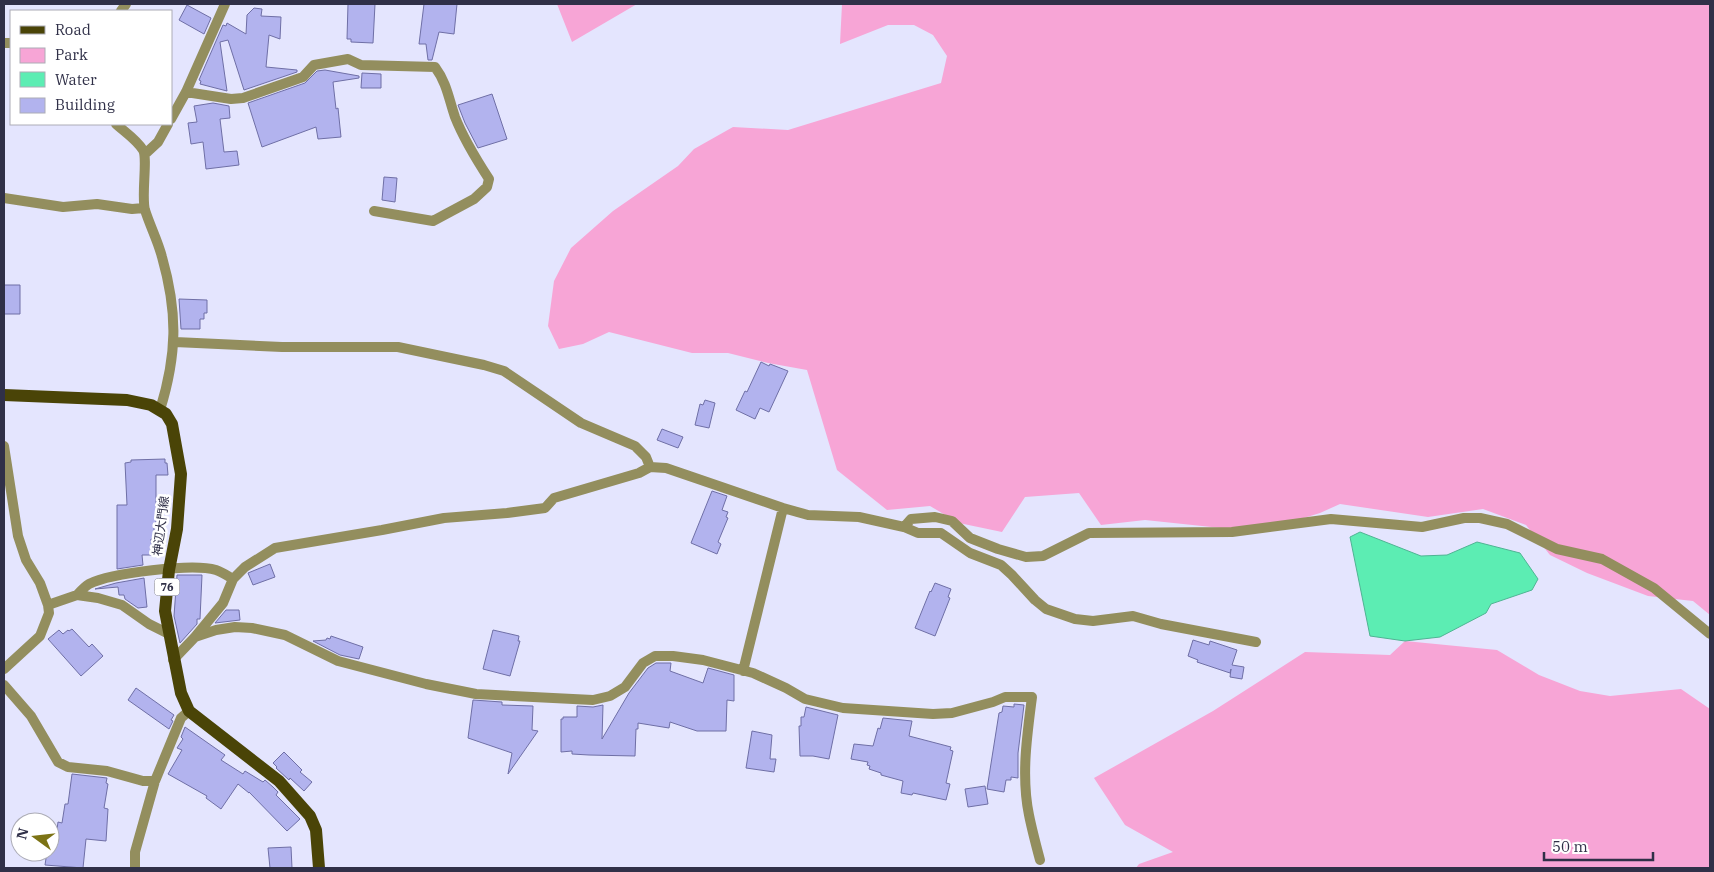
<svg xmlns="http://www.w3.org/2000/svg" width="1714" height="872" font-family="'IBM Plex Serif','Noto Sans JP',serif">
  <rect width="100%" height="100%" fill="#e4e5fe"/>
  <path fill="#f7a5d6" d="M 557,4 L 637,4 L 572,42 Z
    M 842,4 L 1710,4 L 1710,615 L 1693,601 L 1648,596 L 1587,573 L 1550,555 L 1526,525 L 1483,509 L 1428,517 L 1340,504 L 1320,513 L 1259,532 L 1145,520 L 1101,525 L 1079,493 L 1025,497 L 1002,532 L 959,523 L 930,506 L 887,510 L 837,470 L 807,370 L 768,363 L 728,353 L 692,353 L 609,332 L 583,344 L 559,349 L 548,326 L 554,281 L 571,248 L 613,211 L 678,166 L 694,149 L 733,127 L 788,130 L 941,83 L 947,56 L 933,35 L 914,25 L 888,25 L 840,44 Z
    M 1405,641 L 1497,650 L 1539,675 L 1580,691 L 1610,696 L 1681,689 L 1710,709 L 1710,868 L 1136,868 L 1139,864 L 1173,852 L 1125,825 L 1094,778 L 1213,711 L 1305,652 L 1390,655 Z"/>
  <path fill="#5cedb3" stroke="#4fb493" d="M 1360,532 L 1421,556 L 1447,555 L 1477,542 L 1520,553 L 1538,579 L 1532,590 L 1491,604 L 1486,613 L 1440,637 L 1405,641 L 1370,636 L 1350,537 Z"/>
  <path fill="#b2b3ee" stroke="#6f6fa6" d="M 348,4 L 375,4 L 373,43 L 351,42 L 351,39 L 347,39 Z
    M 424,4 L 457,4 L 454,34 L 439,32 L 432,60 L 428,60 L 426,44 L 419,44 Z
    M 187,5 L 211,18 L 204,34 L 179,20 Z
    M 254,8 L 262,9 L 261,16 L 281,17 L 280,39 L 269,35 L 266,67 L 297,70 L 297,72 L 244,90 L 228,40 L 220,42 L 227,91 L 200,84 L 201,81 L 199,80 L 223,25 L 226,26 L 227,23 L 246,34 L 247,15 Z
    M 325,70 L 359,76 L 359,78 L 333,82 L 336,109 L 338,108 L 341,137 L 318,139 L 316,127 L 262,147 L 248,103 L 305,83 L 317,71 Z
    M 362,73 L 381,74 L 381,88 L 361,88 Z
    M 492,94 L 507,139 L 478,148 L 465,123 L 458,105 Z
    M 213,103 L 229,106 L 230,118 L 220,119 L 224,152 L 237,151 L 239,165 L 206,169 L 203,142 L 191,144 L 188,123 L 197,122 L 194,106 Z
    M 384,177 L 397,178 L 395,202 L 382,200 Z
    M 4,285 L 20,285 L 20,314 L 4,314 Z
    M 179,299 L 207,300 L 207,313 L 204,313 L 204,319 L 200,319 L 200,329 L 181,329 Z
    M 761,362 L 769,366 L 770,364 L 788,371 L 769,412 L 760,408 L 755,419 L 736,410 L 745,391 L 747,392 Z
    M 705,400 L 715,403 L 709,428 L 695,425 L 700,404 L 703,405 Z
    M 662,429 L 683,437 L 678,448 L 657,440 Z
    M 165,459 L 165,463 L 167,463 L 168,475 L 156,475 L 156,524 L 154,524 L 154,539 L 151,539 L 152,555 L 142,555 L 143,565 L 117,569 L 117,505 L 127,505 L 125,463 L 131,462 L 131,460 Z
    M 712,491 L 727,496 L 722,510 L 728,512 L 726,517 L 728,518 L 718,542 L 721,544 L 717,554 L 691,543 Z
    M 270,564 L 275,577 L 253,585 L 248,573 Z
    M 177,575 L 202,575 L 200,619 L 197,619 L 197,624 L 180,643 L 174,616 Z
    M 144,578 L 147,607 L 138,608 L 125,599 L 124,595 L 119,595 L 118,587 L 95,589 L 116,583 Z
    M 935,583 L 951,589 L 948,597 L 950,598 L 935,636 L 915,628 L 930,591 L 931,592 Z
    M 226,610 L 239,610 L 240,620 L 215,623 Z
    M 72,629 L 89,647 L 92,644 L 103,656 L 81,676 L 48,639 L 59,630 L 63,634 L 68,630 L 69,631 Z
    M 493,630 L 519,636 L 518,641 L 520,641 L 510,676 L 483,669 Z
    M 331,636 L 363,647 L 359,659 L 340,655 L 313,641 L 326,640 L 327,638 L 330,639 Z
    M 1193,640 L 1209,645 L 1210,641 L 1237,650 L 1232,665 L 1244,667 L 1242,679 L 1230,677 L 1231,669 L 1230,673 L 1197,662 L 1198,660 L 1188,656 Z
    M 656,663 L 671,663 L 670,671 L 703,683 L 708,668 L 734,675 L 734,701 L 727,700 L 726,731 L 697,731 L 670,722 L 669,728 L 638,723 L 638,729 L 636,729 L 635,756 L 589,755 L 572,754 L 572,751 L 561,752 L 561,719 L 563,719 L 563,717 L 577,717 L 577,706 L 593,707 L 603,705 L 602,739 L 629,693 L 648,668 Z
    M 136,688 L 174,715 L 171,720 L 173,721 L 169,729 L 128,700 Z
    M 473,700 L 502,702 L 502,705 L 533,706 L 532,730 L 538,731 L 508,774 L 512,753 L 468,738 Z
    M 1014,704 L 1024,705 L 1018,753 L 1018,778 L 1011,777 L 1011,780 L 1006,780 L 1004,792 L 987,789 L 999,713 L 1002,712 L 1003,706 L 1014,707 Z
    M 806,707 L 838,715 L 829,759 L 813,756 L 800,756 L 799,726 L 801,726 L 801,717 L 804,717 Z
    M 883,718 L 912,721 L 909,736 L 951,747 L 950,750 L 953,751 L 946,783 L 950,784 L 946,800 L 913,793 L 912,795 L 901,793 L 903,781 L 881,775 L 881,773 L 869,769 L 870,766 L 867,765 L 868,762 L 851,759 L 854,744 L 873,746 L 878,728 L 880,729 Z
    M 185,727 L 225,755 L 221,760 L 243,774 L 245,771 L 263,782 L 265,780 L 273,787 L 278,792 L 276,795 L 300,819 L 287,831 L 249,792 L 249,793 L 238,784 L 221,809 L 206,798 L 207,796 L 168,774 L 182,750 L 177,748 L 183,739 L 181,737 Z
    M 752,731 L 772,735 L 770,759 L 776,759 L 774,772 L 746,768 Z
    M 284,752 L 302,770 L 300,772 L 312,782 L 304,791 L 290,778 L 289,780 L 276,768 L 277,767 L 273,763 Z
    M 72,774 L 107,778 L 106,783 L 108,784 L 104,808 L 108,809 L 106,841 L 86,839 L 83,868 L 45,865 L 47,852 L 50,852 L 53,836 L 56,837 L 58,822 L 62,823 L 65,804 L 68,804 Z
    M 985,786 L 988,804 L 968,807 L 965,789 Z
    M 291,847 L 292,868 L 270,868 L 268,848 Z"/>
  <g fill="none" stroke-linecap="round" stroke-linejoin="round">
    <path stroke="#938e5e" stroke-width="10" d="M 121,11 L 126,4
      M 4,43 L 11,43
      M 186,92 L 231,99 L 243,98 L 303,77 L 314,65 L 348,59 L 361,65 L 435,67 C 447,83 449,100 455,117 C 464,140 476,159 489,179 L 487,187 L 474,199 L 433,221 L 374,211
      M 171,119 L 186,92 L 225,4
      M 116,124 C 125,132 137,140 143,150 C 148,158 141,196 145,210 C 150,226 158,241 162,257 C 178,313 177,355 160,410
      M 145,154 L 158,142 L 168,124
      M 4,198 L 63,207 L 97,204 L 132,209 L 144,208
      M 175,342 L 282,347 L 398,347 L 484,365 L 504,371 L 581,423 L 635,446 L 646,457 L 650,467 L 666,468 L 783,508 L 808,515 L 859,517 L 904,527 L 918,533 L 941,533 L 970,553 L 1001,565 L 1012,575 L 1035,600 L 1046,609 L 1075,619 L 1093,621 L 1133,616 L 1161,624 L 1256,642
      M 4,446 L 18,536 L 26,560 L 40,583 L 48,605 L 49,613 L 40,636 L 4,669
      M 904,527 L 911,519 L 935,517 L 952,521 L 970,538 L 998,549 L 1026,557 L 1043,556 L 1089,533 L 1232,532 L 1331,519 L 1422,527 L 1464,518 L 1480,518 L 1507,524 L 1557,549 L 1602,559 L 1654,588 L 1710,634
      M 77,595 C 81,591 84,587 89,584 C 111,573 193,563 216,570 C 222,572 228,576 233,579
      M 48,605 L 77,595 L 98,598 L 122,605 L 149,624 L 169,634
      M 195,637 L 223,603 L 233,579 L 245,567 L 275,548 L 382,530 L 444,518 L 507,513 L 545,508 L 554,498 L 639,473 L 650,467
      M 173,660 L 195,637 L 216,630 L 235,627 L 252,628 L 285,635 L 338,661 L 426,684 L 476,694 L 593,700 L 610,696 L 625,687 L 643,663 L 655,656 L 673,656 L 703,660 L 753,673 L 786,688 L 805,699 L 843,708 L 933,714 L 952,713 L 993,702 L 1005,697 L 1032,697 C 1027,736 1021,776 1029,815 C 1032,830 1036,845 1040,860
      M 743,671 L 783,508
      M 4,685 L 31,716 L 58,762 L 68,767 L 107,771 L 143,781 L 155,781
      M 135,868 L 135,852 L 155,781 L 181,718 L 189,711"/>
    <path stroke="#4a4407" stroke-width="12" d="M 4,395 L 127,400 L 151,405 L 166,414 L 172,424 L 181,474 L 177,529 L 169,570 L 165,611 L 181,693 L 189,711 L 279,781 L 310,816 L 316,830 L 319,868"/>
  </g>
  <g text-anchor="middle" stroke-width="5" stroke-linejoin="round" paint-order="stroke">
    <rect fill="#fff" stroke="#6e6e7f" stroke-width="1" x="154.5" y="578.5" width="25" height="17" rx="4"/>
    <g font-size="11" font-weight="bold" fill="#303048">
      <text x="167" y="591">76</text>
    </g>
    <g font-size="12" fill="#303048" stroke="#fff">
      <text transform="translate(161 526) rotate(-83)" y="4">神辺大門線</text>
    </g>
  </g>
  <rect width="1714" height="872" fill="none" stroke="#303048" stroke-width="10"/>
  <rect x="10" y="10" width="162" height="115" fill="#ffffff" stroke="#acacb6"/>
  <rect x="20" y="26" width="25" height="8" fill="#4a4407" stroke="#acacb6"/>
  <text x="55" y="35" font-size="15" fill="#303048">Road</text>
  <rect x="20" y="48" width="25" height="15" fill="#f7a5d6" stroke="#acacb6"/>
  <text x="55" y="60" font-size="15" fill="#303048">Park</text>
  <rect x="20" y="72" width="25" height="15" fill="#5cedb3" stroke="#acacb6"/>
  <text x="55" y="85" font-size="15" fill="#303048">Water</text>
  <rect x="20" y="98" width="25" height="15" fill="#b2b3ee" stroke="#acacb6"/>
  <text x="55" y="110" font-size="15" fill="#303048">Building</text>
  <g transform="translate(35 837) rotate(285)"><circle r="24" fill="#ffffff" stroke="#acacb6"/>
  <path d="M0-4L9 19L0 12L-9 19Z" fill="#7c7315"/>
  <text y="-8" font-size="14" font-weight="bold" text-anchor="middle" fill="#303048">N</text>
  </g>
  <path d="M1544 852v8h109v-8" fill="none" stroke="#303048" stroke-width="2.5"/>
  <text x="1552" y="852" font-size="15" fill="#303048" stroke="#ffffff" stroke-width="4" paint-order="stroke">50 m</text>
</svg>
